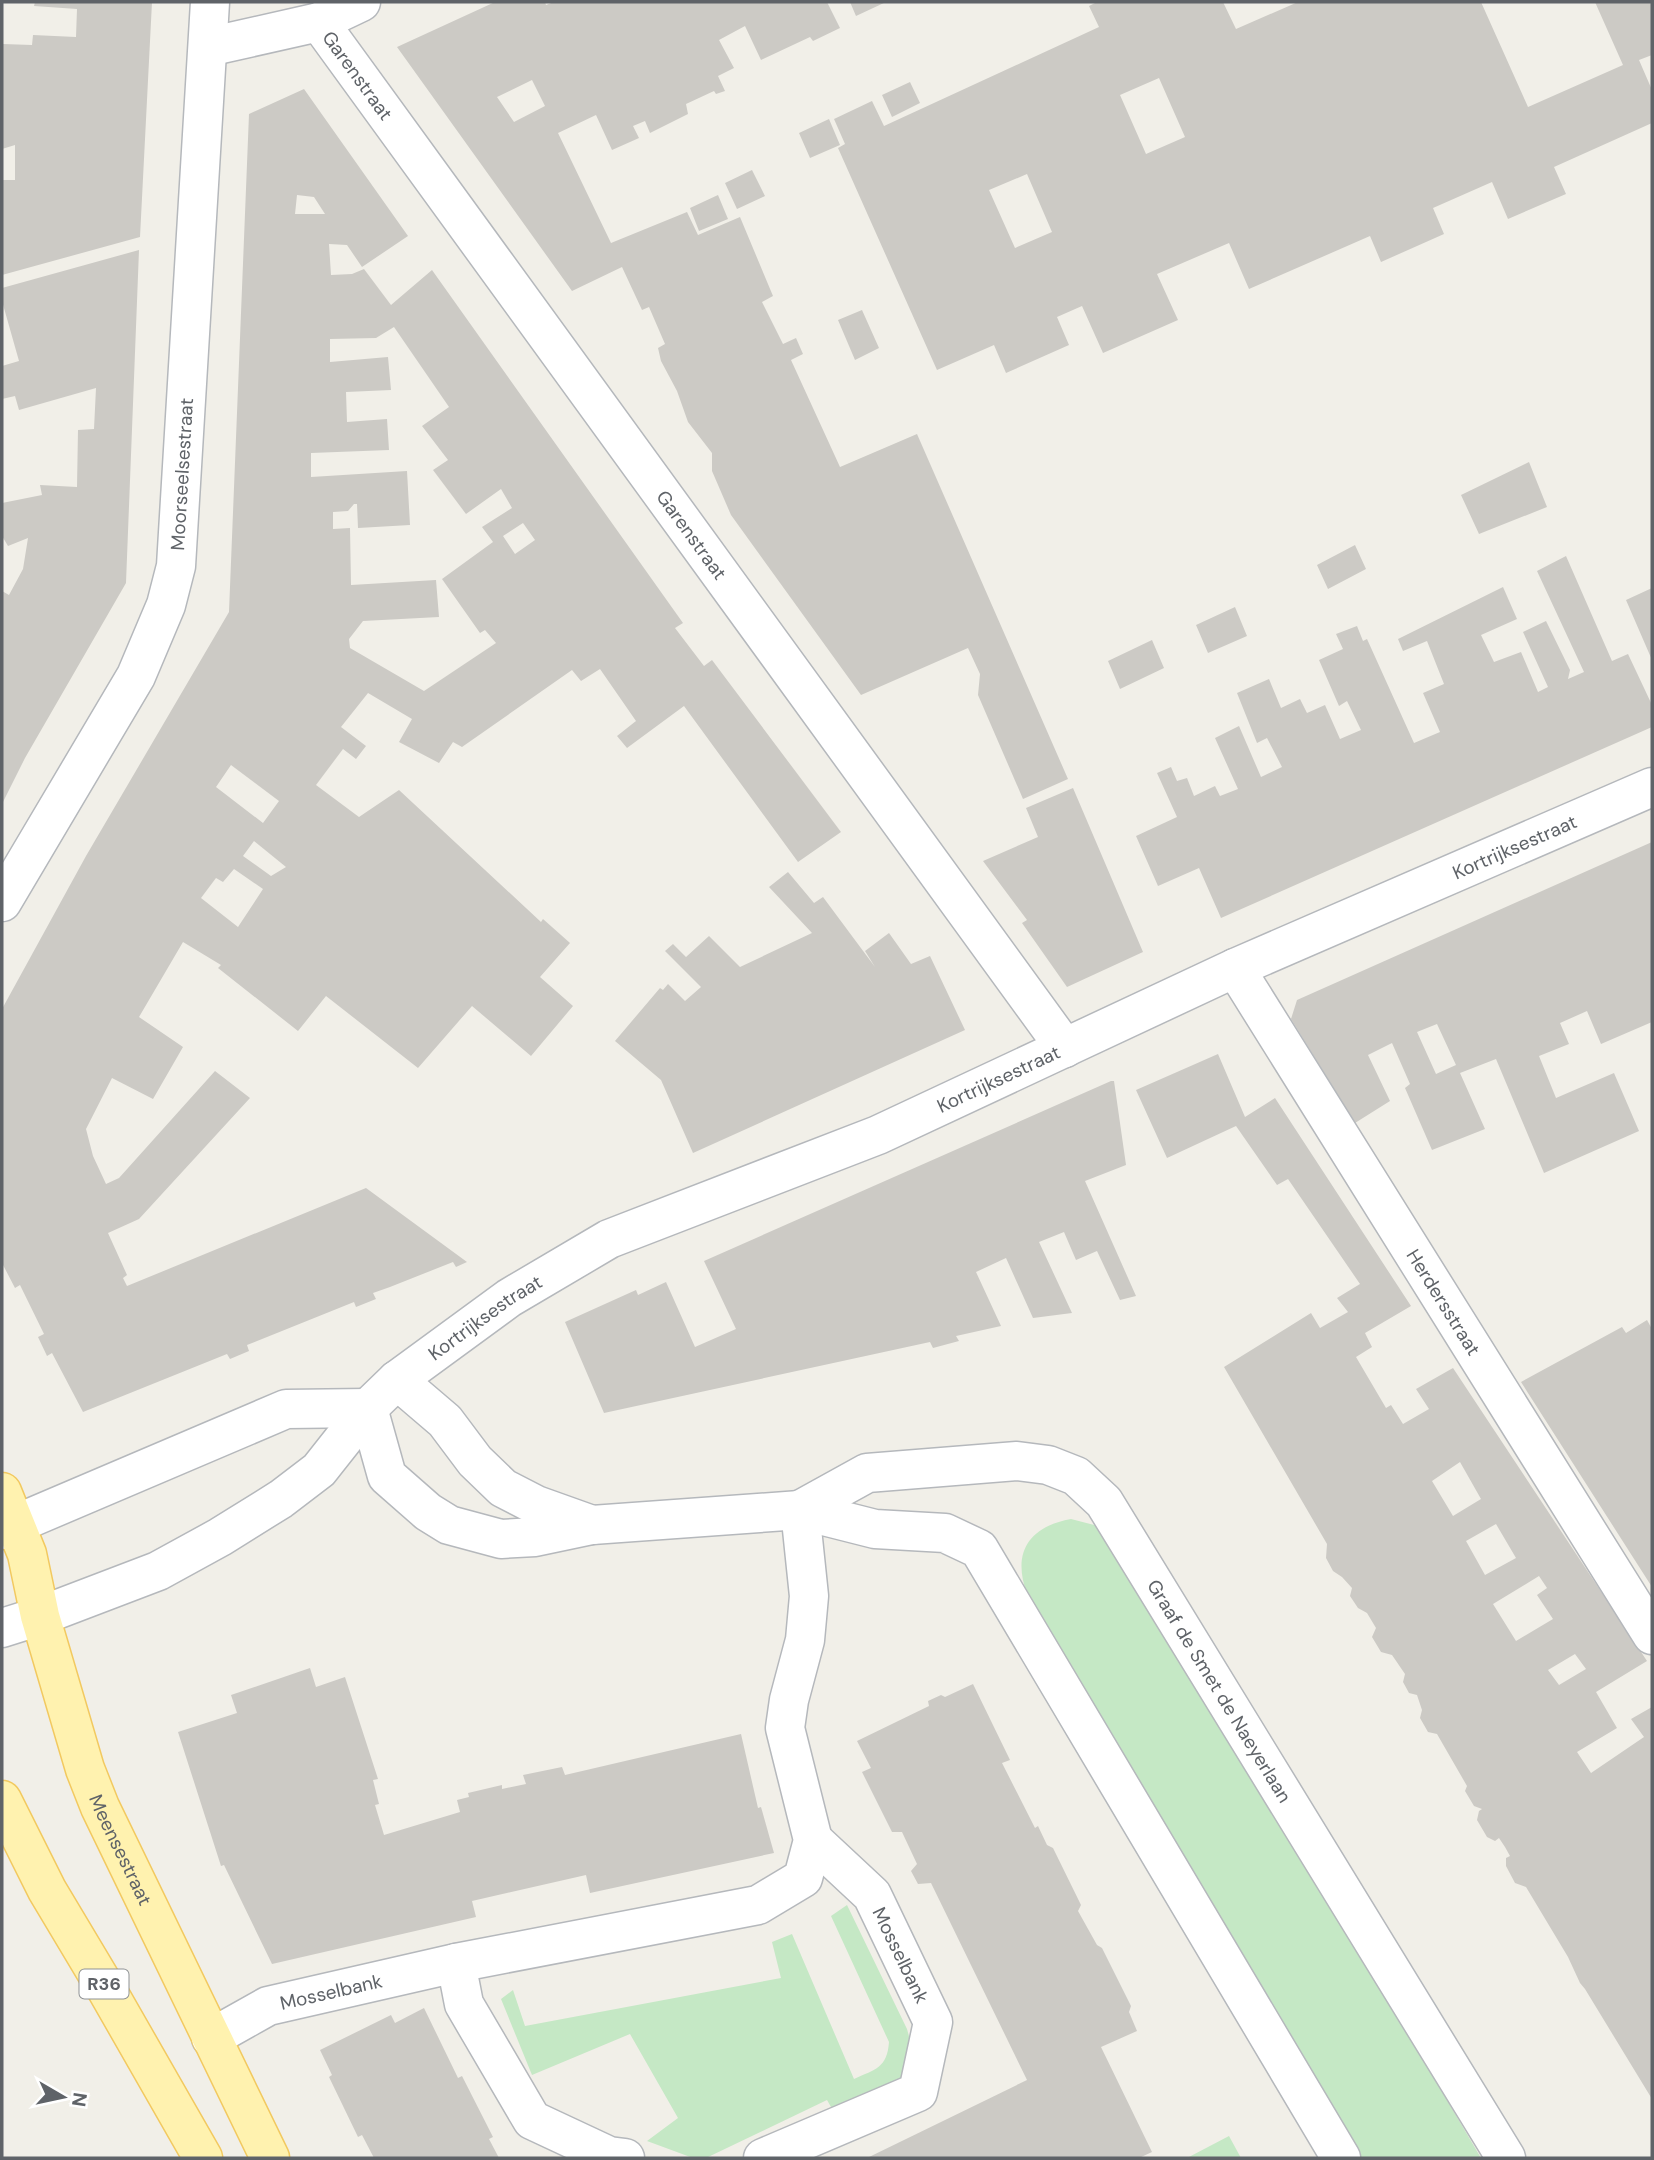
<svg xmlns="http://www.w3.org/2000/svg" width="1654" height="2160" font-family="'DM Sans',sans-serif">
  <rect width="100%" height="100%" fill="#f1efe8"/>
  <path fill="#c5e8c5" d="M 1071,1519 L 1098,1526 L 1118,1540 L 1481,2158 L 1360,2158 L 1027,1594 C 1012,1553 1028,1527 1071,1519 Z
    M 847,1905 L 907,2029 C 910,2040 914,2051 911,2062 C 904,2087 857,2103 835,2114 L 827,2100 L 706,2158 L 693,2158 L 647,2141 L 678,2118 L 630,2034 L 532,2075 L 501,1999 L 513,1990 L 525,2026 L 781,1978 L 772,1942 L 792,1934 L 854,2079 C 876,2069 887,2068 889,2042 L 831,1916 Z
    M 1229,2136 L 1241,2158 L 1187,2158 Z"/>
  <path fill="#cccac5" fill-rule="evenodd" d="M 35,2 L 152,2 L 140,237 L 2,275 L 2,180 L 15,180 L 15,145 L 2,149 L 3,44 L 32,45 L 33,35 L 76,37 L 77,9 L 34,6 Z
    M 495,2 L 545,2 L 546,5 L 554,2 L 827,2 L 840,28 L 813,41 L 810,37 L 761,60 L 745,26 L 719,40 L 734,68 L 718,76 L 725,91 L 716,94 L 714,91 L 686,104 L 688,114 L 650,133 L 645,121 L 633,126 L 639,138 L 612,150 L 596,115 L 558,133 L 611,243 L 687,212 L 698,235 L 740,217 L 773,296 L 762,302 L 783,344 L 796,338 L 803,354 L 791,360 L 840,467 L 917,434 L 1068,779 L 1023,799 L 978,695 L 980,674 L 968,648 L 861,695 L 731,515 L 712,471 L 712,453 L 688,422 L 677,391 L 661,361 L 658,348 L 665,344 L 649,307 L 642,310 L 622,267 L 572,291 L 397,47 ZM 532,80 L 545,106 L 514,122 L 497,97 Z
    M 850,2 L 886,2 L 856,16 Z
    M 1097,2 L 1223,2 L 1236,29 L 1298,2 L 1481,2 L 1528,107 L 1623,65 L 1595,2 L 1652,2 L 1652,55 L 1639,60 L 1652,90 L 1652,123 L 1554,167 L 1566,194 L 1508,219 L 1492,182 L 1433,208 L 1444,234 L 1381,262 L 1370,236 L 1249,289 L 1229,243 L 1157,274 L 1178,320 L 1103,353 L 1082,306 L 1057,317 L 1069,345 L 1006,373 L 994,345 L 937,370 L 838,148 L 845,144 L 834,119 L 872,101 L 884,126 L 1099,27 L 1089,6 ZM 1159,78 L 1185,137 L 1146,154 L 1120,95 ZM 1027,174 L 1052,232 L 1015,248 L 989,190 Z
    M 910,82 L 920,103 L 892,117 L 882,95 Z
    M 304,89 L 408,236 L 362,267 L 347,245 L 329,244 L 331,275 L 352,274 L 364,269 L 391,305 L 432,270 L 683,623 L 675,628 L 704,666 L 712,660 L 841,832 L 798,862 L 684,706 L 627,748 L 617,736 L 636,721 L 600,669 L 581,681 L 572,670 L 462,747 L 453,742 L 439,763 L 399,742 L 412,719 L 368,693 L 341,727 L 366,746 L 356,759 L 343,749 L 316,785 L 359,817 L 399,790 L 541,922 L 543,919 L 570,943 L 540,977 L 573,1006 L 531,1056 L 472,1006 L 418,1068 L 326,996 L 298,1031 L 218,968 L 221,965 L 183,942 L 139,1017 L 183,1047 L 153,1099 L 112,1078 L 86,1129 L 93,1156 L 106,1184 L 119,1178 L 215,1071 L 250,1098 L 139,1219 L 108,1233 L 127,1275 L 123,1278 L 127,1286 L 366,1188 L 467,1262 L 456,1267 L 453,1262 L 390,1287 L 373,1293 L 376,1299 L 356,1307 L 354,1302 L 247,1345 L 249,1351 L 230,1359 L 227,1354 L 83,1412 L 52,1353 L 47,1356 L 38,1337 L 44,1334 L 20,1285 L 15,1288 L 2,1263 L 2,1009 L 86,856 L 229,612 L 249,114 ZM 297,195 L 314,197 L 325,214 L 295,214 ZM 394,327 L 449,407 L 422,426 L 448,460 L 433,470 L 466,514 L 501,489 L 512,508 L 482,527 L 493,542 L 442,579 L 480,633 L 485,630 L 496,643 L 424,691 L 350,648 L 349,639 L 363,621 L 439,617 L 436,580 L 351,585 L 350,528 L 333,529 L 333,512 L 348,511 L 354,504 L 357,504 L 358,528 L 410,525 L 407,471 L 311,477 L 311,453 L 389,450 L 387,419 L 347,422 L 346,392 L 391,390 L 388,357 L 330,362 L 330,339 L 376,338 ZM 523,523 L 535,540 L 515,554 L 503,536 ZM 231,765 L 279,801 L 263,823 L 216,787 ZM 254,841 L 286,867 L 271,876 L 243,856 ZM 234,869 L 263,889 L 238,927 L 201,898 L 216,878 L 223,882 Z
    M 829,119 L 840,145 L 810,158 L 799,133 Z
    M 752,170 L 765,196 L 737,209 L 725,183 Z
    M 718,195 L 728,219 L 699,231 L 690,208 Z
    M 139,250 L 126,583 L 25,758 L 2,804 L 2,591 L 9,595 L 23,569 L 28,538 L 8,546 L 2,536 L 2,503 L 42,495 L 40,485 L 77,487 L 78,430 L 94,429 L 96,388 L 19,410 L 15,396 L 2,399 L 2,366 L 19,361 L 2,301 L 2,288 Z
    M 862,310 L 879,348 L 855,360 L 838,320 Z
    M 1529,462 L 1547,507 L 1479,534 L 1461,495 Z
    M 1355,545 L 1366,569 L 1328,589 L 1317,565 Z
    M 1566,556 L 1612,661 L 1628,654 L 1652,705 L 1652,727 L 1221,918 L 1199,868 L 1158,886 L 1136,836 L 1177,817 L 1157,773 L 1171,767 L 1177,781 L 1187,778 L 1194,796 L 1215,786 L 1220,796 L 1238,789 L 1215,738 L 1239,726 L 1261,777 L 1282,767 L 1267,738 L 1257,743 L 1237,693 L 1269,679 L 1281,708 L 1300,699 L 1307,713 L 1325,705 L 1340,739 L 1361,730 L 1347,701 L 1339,706 L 1319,660 L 1343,649 L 1336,634 L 1357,626 L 1363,641 L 1367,639 L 1414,743 L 1440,732 L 1423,693 L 1444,684 L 1427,641 L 1403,651 L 1398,639 L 1503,587 L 1517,619 L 1481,635 L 1494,662 L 1521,652 L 1538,692 L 1548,687 L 1523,632 L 1546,621 L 1570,670 L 1568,679 L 1584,672 L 1537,571 Z
    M 1652,588 L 1652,660 L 1626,600 Z
    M 1235,607 L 1247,636 L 1208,653 L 1196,625 Z
    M 1152,640 L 1164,668 L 1120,689 L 1108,661 Z
    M 1073,788 L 1143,952 L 1067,987 L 1022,923 L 1027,920 L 983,861 L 1038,837 L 1026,808 Z
    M 1652,842 L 1652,1022 L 1601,1044 L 1587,1011 L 1560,1023 L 1569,1044 L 1539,1056 L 1556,1098 L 1614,1073 L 1639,1131 L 1544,1173 L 1496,1059 L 1460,1073 L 1485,1129 L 1432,1150 L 1405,1088 L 1410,1084 L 1392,1043 L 1368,1055 L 1390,1101 L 1355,1123 L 1291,1019 L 1297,1000 ZM 1437,1024 L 1456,1065 L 1436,1074 L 1417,1032 Z
    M 788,872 L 814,903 L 823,897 L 875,967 L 865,951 L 889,933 L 911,964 L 930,956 L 965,1030 L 693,1153 L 661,1080 L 615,1041 L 660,988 L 663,990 L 668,984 L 685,1001 L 701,987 L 665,951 L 673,944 L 686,957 L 709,936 L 740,967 L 812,933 L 769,887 Z
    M 1218,1054 L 1245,1117 L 1275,1098 L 1411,1306 L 1365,1333 L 1372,1347 L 1356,1357 L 1386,1408 L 1391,1405 L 1403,1424 L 1429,1409 L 1416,1389 L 1453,1368 L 1647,1661 L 1596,1692 L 1617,1728 L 1577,1752 L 1591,1773 L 1644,1737 L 1631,1719 L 1652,1707 L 1652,2099 L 1585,1989 L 1580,1983 L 1568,1957 L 1526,1887 L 1515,1883 L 1506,1866 L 1506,1858 L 1510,1856 L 1505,1847 L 1499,1838 L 1495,1841 L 1487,1837 L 1477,1820 L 1479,1811 L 1482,1809 L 1474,1806 L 1465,1791 L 1467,1786 L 1437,1734 L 1428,1732 L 1420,1718 L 1422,1710 L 1417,1695 L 1409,1693 L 1403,1682 L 1405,1674 L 1392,1655 L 1381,1652 L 1372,1637 L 1376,1628 L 1367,1613 L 1358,1608 L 1350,1596 L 1352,1588 L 1342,1577 L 1333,1571 L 1326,1558 L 1327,1544 L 1224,1367 L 1311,1313 L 1320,1328 L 1348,1312 L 1337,1298 L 1360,1284 L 1288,1179 L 1277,1185 L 1236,1126 L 1167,1158 L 1136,1090 ZM 1460,1462 L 1481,1499 L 1453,1516 L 1432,1481 ZM 1496,1524 L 1516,1558 L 1485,1575 L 1466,1541 ZM 1539,1576 L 1547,1588 L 1537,1595 L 1553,1619 L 1516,1641 L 1493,1604 ZM 1575,1654 L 1586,1669 L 1559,1685 L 1548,1670 Z
    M 1111,1081 L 1114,1081 L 1126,1165 L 1085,1181 L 1136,1296 L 1120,1300 L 1097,1251 L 1076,1260 L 1064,1232 L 1039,1242 L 1072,1313 L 1033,1318 L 1006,1258 L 976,1272 L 1001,1326 L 956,1336 L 959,1341 L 933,1348 L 930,1342 L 604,1413 L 565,1322 L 636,1290 L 638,1295 L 666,1282 L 695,1347 L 736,1329 L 704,1261 Z
    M 1647,1320 L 1652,1329 L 1652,1587 L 1521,1382 L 1622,1327 L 1626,1333 Z
    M 310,1668 L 316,1687 L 345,1677 L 378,1779 L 373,1780 L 379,1804 L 375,1805 L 384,1835 L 460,1812 L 457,1800 L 469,1797 L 468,1793 L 502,1785 L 502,1789 L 526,1784 L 523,1775 L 562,1767 L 565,1775 L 741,1734 L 758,1808 L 761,1807 L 774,1853 L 590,1893 L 586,1875 L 472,1901 L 476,1917 L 272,1964 L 224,1865 L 221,1866 L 178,1732 L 237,1713 L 231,1695 Z
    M 973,1684 L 1010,1760 L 1002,1763 L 1035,1828 L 1038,1826 L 1047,1845 L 1053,1848 L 1081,1905 L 1078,1911 L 1097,1945 L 1102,1948 L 1131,2006 L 1129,2012 L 1137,2031 L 1101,2047 L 1152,2152 L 1139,2158 L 867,2158 L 1027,2080 L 931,1883 L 918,1884 L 911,1871 L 917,1864 L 902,1832 L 892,1832 L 862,1772 L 871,1768 L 857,1741 L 929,1706 L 928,1701 L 941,1695 L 945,1697 Z
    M 424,2008 L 458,2078 L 462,2076 L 493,2137 L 489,2139 L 499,2158 L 374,2158 L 362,2135 L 358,2137 L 329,2077 L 332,2075 L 320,2050 L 391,2015 L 395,2023 Z"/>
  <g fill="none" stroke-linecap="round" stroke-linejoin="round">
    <g stroke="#b5b8bc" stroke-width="41">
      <g id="minor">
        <path id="s1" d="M 319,22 L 1065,1048"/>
        <path d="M 208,47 L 319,22 L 361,2"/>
        <path id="s2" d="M 2,902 L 136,676 L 166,605 L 176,566 L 210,2"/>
        <path id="s3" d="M 1235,968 L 1652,1635"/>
        <path d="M 397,1380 L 445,1421 L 475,1461 L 503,1488 L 536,1505 L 592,1525"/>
        <path d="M 368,1408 L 387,1476 L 428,1512 L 449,1525 L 501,1539 L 535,1537 L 592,1525 L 800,1510 L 875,1529 L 945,1533 L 979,1549 L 1341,2158"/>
        <path id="s4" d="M 800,1510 L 867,1473 L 1017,1461 L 1048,1465 L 1076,1476 L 1104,1502 L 1506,2158"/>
        <path d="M 456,1963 L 464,2004 L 532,2120 L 609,2156 L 625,2158"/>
        <path id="s5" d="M 211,2038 L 268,2006 L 456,1963 L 758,1905 L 803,1878 L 813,1840 L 785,1728 L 789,1700 L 805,1640 L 809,1596 L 800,1510"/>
        <path d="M 763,2158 L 918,2092 L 933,2022 L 872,1895 L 813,1840"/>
      </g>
    </g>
    <g stroke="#b5b8bc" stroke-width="41">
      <g id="tertiary">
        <path d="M 2,1530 L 286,1409 L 368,1408"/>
        <path id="s6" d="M 2,1628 L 40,1616 L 158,1571 L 220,1537 L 281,1499 L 319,1470 L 368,1408 L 397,1380 L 509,1298 L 609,1239 L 878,1135 L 1235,968 L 1652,787"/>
      </g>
    </g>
    <g stroke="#f2c960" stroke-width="41">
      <g id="primary">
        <path id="s7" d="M 2,1492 L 27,1554 L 40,1616 L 85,1769 L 100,1807 L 270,2158"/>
        <path d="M 2,1800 L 47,1890 L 108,1992 L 203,2158"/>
      </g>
    </g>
    <use href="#minor" stroke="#fff" stroke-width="38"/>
    <use href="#tertiary" stroke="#fff" stroke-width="38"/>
    <use href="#primary" stroke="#fff2af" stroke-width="38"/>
  </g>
  <g text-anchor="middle" stroke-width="6" stroke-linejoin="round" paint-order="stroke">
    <rect fill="#fff" stroke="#8f9295" stroke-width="2" x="79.5" y="1969.5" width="49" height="29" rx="5"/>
    <g font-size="18" font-weight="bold" fill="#5f6368">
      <text x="104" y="1990">R36</text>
    </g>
    <g font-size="19" fill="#5f6368" stroke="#fff">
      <text dy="7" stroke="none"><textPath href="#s1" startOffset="66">Garenstraat</textPath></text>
      <text dy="7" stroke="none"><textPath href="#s2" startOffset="472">Moorseelsestraat</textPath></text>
      <text dy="7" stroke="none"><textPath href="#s1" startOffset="634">Garenstraat</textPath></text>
      <text dy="7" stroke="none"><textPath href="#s6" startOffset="1718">Kortrijksestraat</textPath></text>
      <text dy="7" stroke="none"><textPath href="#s6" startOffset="1152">Kortrijksestraat</textPath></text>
      <text dy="7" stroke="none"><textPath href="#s3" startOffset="394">Herdersstraat</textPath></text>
      <text dy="7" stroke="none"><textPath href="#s6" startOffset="584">Kortrijksestraat</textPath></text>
      <text dy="7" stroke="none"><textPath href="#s4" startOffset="548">Graaf de Smet de Naeyerlaan</textPath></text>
      <text dy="7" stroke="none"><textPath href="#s7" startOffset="378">Meensestraat</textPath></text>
      <text transform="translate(901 1955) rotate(64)" y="7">Mosselbank</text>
      <text dy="7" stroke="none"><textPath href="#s5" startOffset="130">Mosselbank</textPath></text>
    </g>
  </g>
  <rect width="1654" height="2160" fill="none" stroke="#5f6368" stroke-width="7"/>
  <g transform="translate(63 2097) rotate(99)" stroke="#ffffff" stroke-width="5" paint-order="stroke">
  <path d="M0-5L12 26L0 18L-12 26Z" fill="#5f6368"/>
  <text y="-10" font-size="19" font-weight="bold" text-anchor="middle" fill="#5f6368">N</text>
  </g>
</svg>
